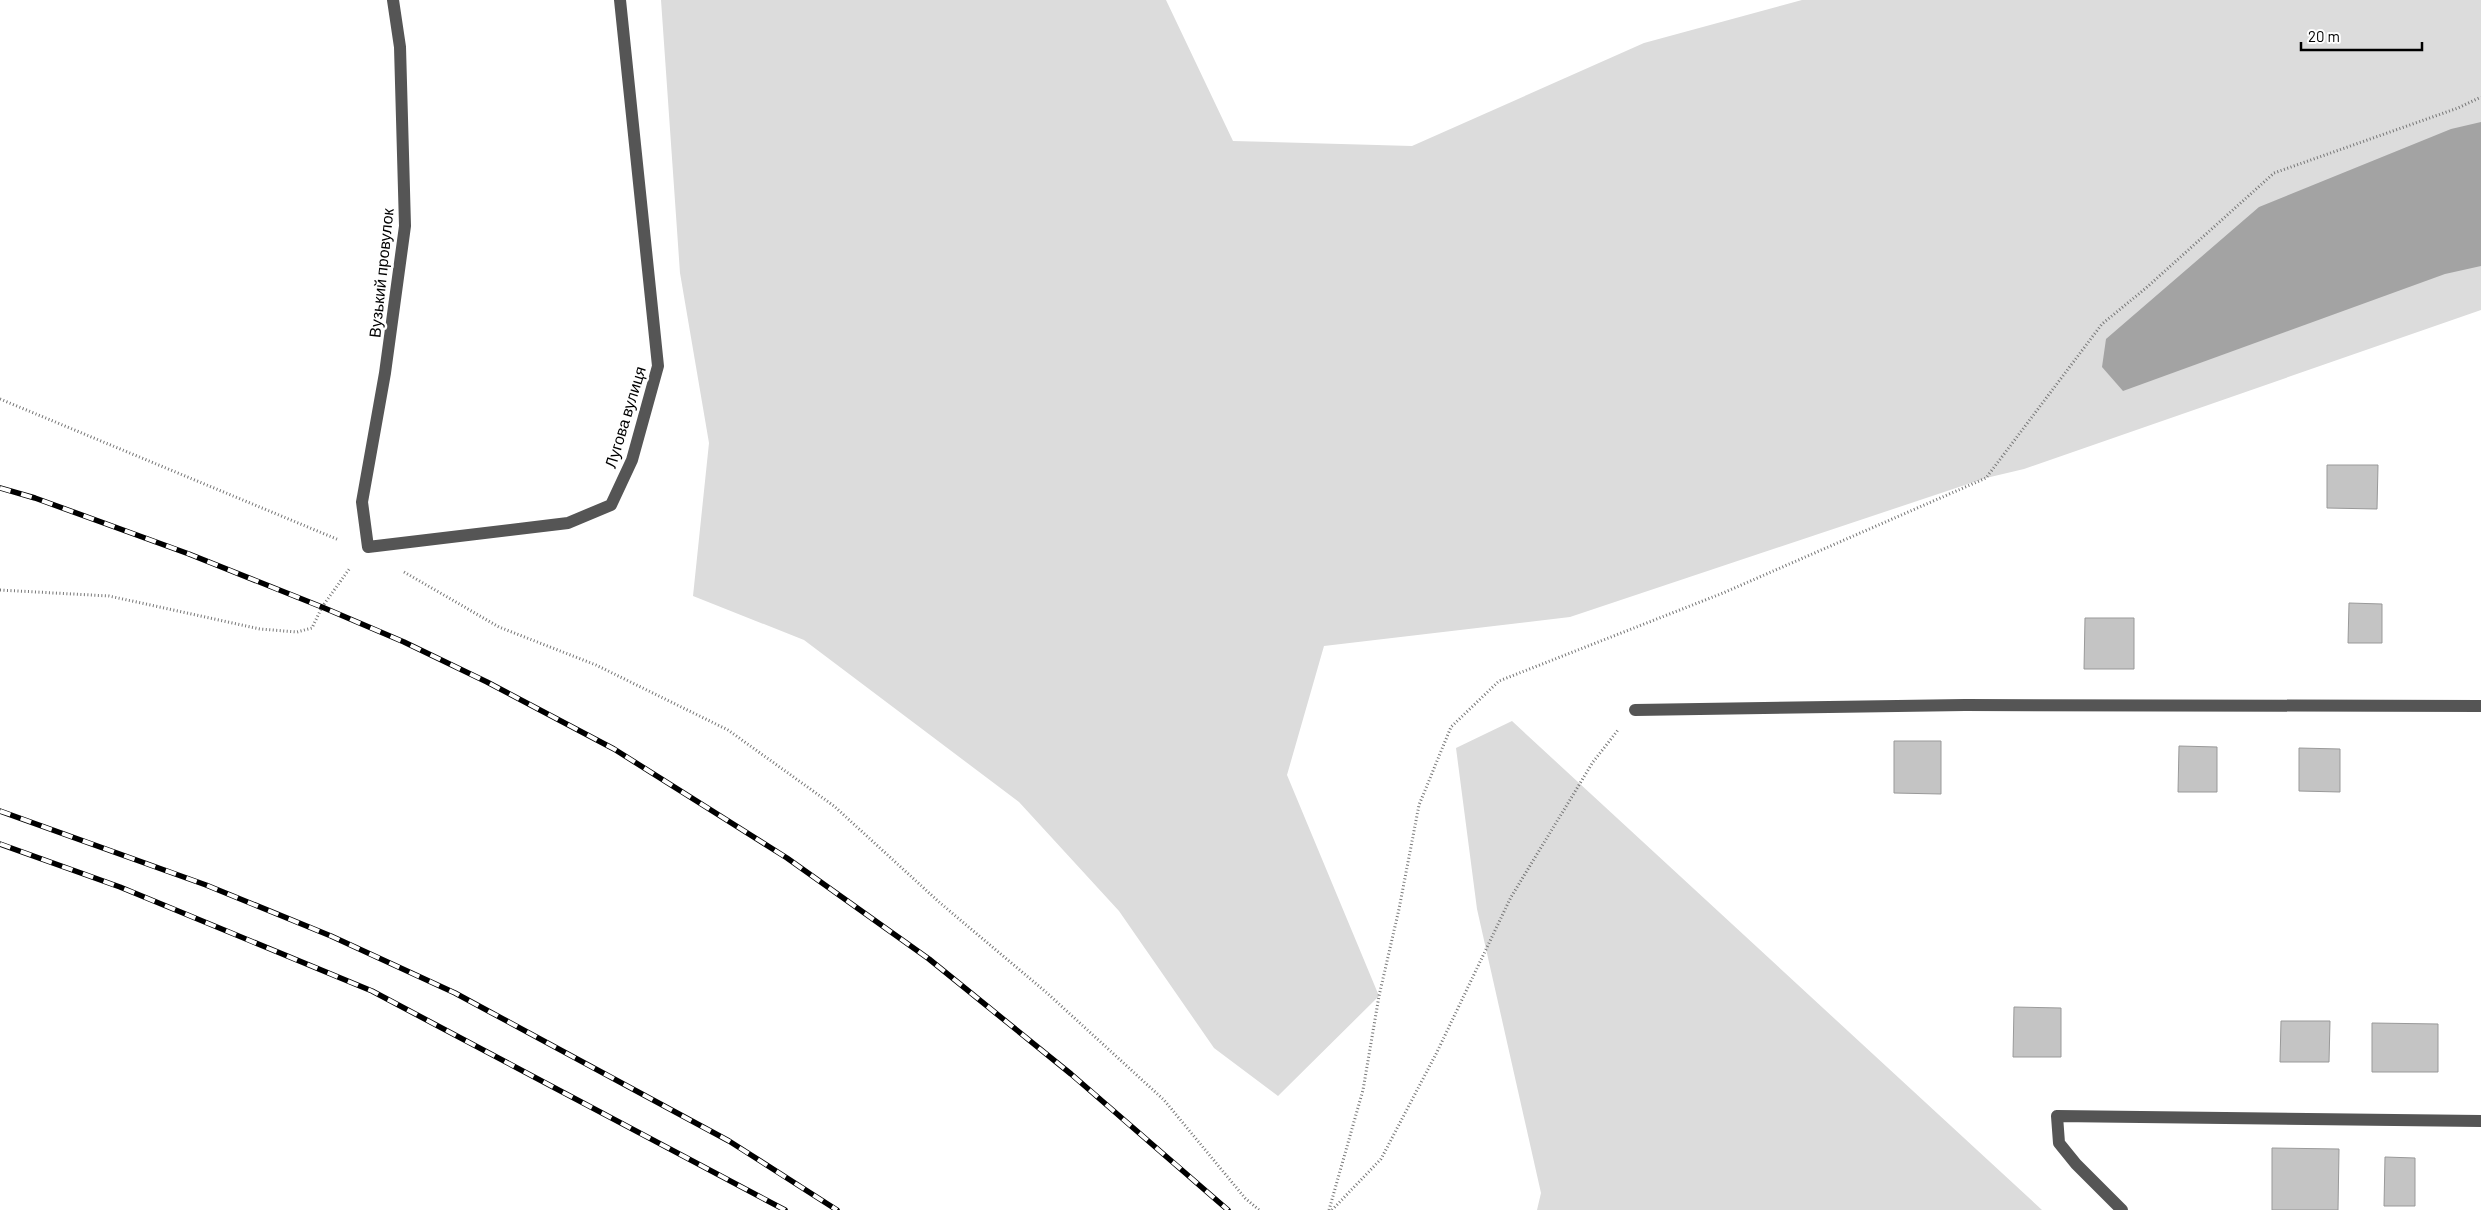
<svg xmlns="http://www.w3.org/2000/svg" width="2481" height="1210" font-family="Barlow,sans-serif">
  <rect width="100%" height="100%" fill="#fff"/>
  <path fill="#dcdcdc" d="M 661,0 L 1166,0 L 1233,141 L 1412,146 L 1644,43 L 1802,0 L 2481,0 L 2481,310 L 2024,469 L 1986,478 L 1570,617 L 1324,646 L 1287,775 L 1379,996 L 1278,1096 L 1214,1048 L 1119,911 L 1019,802 L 804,640 L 693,596 L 709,443 L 680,273 Z
    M 1512,721 L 1540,747 L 2042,1210 L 1537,1210 L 1541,1193 L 1477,909 L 1456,748 Z"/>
  <path fill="#a3a3a3" d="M 2481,122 L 2481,266 L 2445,274 L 2123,391 L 2102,367 L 2106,339 L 2259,207 L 2451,129 Z"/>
  <path fill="#c4c4c4" stroke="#999" d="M 2327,465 L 2378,465 L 2377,509 L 2327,508 Z
    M 2349,603 L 2382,604 L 2382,643 L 2348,643 Z
    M 2085,618 L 2134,618 L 2134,669 L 2084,669 Z
    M 1894,741 L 1941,741 L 1941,794 L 1894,793 Z
    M 2179,746 L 2217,747 L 2217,792 L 2178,792 Z
    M 2299,748 L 2340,749 L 2340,792 L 2299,791 Z
    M 2014,1007 L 2061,1008 L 2061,1057 L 2013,1057 Z
    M 2281,1021 L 2330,1021 L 2329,1062 L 2280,1062 Z
    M 2372,1023 L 2438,1024 L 2438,1072 L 2372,1072 Z
    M 2272,1148 L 2339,1149 L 2338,1210 L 2272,1210 Z
    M 2385,1157 L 2415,1158 L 2415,1206 L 2384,1206 Z"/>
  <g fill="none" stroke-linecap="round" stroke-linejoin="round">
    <path stroke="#777" stroke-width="3" stroke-dasharray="1 2.5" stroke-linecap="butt" d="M 0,399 L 339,540
      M 404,572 L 499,627 L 596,665 L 728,730 L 834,806 L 939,902 L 1047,993 L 1164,1100 L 1245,1198 L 1259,1210
      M 0,590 L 109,596 L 260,629 L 297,632 L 312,628 L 322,607 L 350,568
      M 1329,1210 L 1363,1090 L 1379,996 L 1399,909 L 1419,805 L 1451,727 L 1499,681 L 1723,593 L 1986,478 L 2102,324 L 2146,288 L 2274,173 L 2458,108 L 2481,97
      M 1332,1210 L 1381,1159 L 1437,1052 L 1511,897 L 1593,762 L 1618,730"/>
    <path stroke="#555" stroke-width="12" d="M 393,0 L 400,47 L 405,226 L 385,373 L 362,502 L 368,547 L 568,523 L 611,505 L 632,460 L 658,366 L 620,0
      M 1635,710 L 1965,705 L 2481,706
      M 2122,1210 L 2076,1164 L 2059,1143 L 2057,1116 L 2481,1121"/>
    <g stroke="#000" stroke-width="5.5">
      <path id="rail" d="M 0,488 L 35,498 L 189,554 L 322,607 L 404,642 L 487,682 L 614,749 L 787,858 L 929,959 L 1071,1074 L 1228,1210
        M 0,811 L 206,885 L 331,936 L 455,993 L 729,1141 L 837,1210
        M 0,844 L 120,887 L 372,991 L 785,1210"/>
    </g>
    <use href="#rail" stroke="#fff" stroke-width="4" stroke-dasharray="11" stroke-linecap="butt"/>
  </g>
  <g text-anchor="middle" stroke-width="5" stroke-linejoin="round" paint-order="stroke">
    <g font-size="16" fill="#000" stroke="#fff">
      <text transform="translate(381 273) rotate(-84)" y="6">Вузький провулок</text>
      <text transform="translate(625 417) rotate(-73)" y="6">Лугова вулиця</text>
    </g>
  </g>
  <path d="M2301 42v8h121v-8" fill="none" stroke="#000000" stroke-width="2.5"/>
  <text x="2308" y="42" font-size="15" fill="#000000" stroke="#ffffff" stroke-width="4" paint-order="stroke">20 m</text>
</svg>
